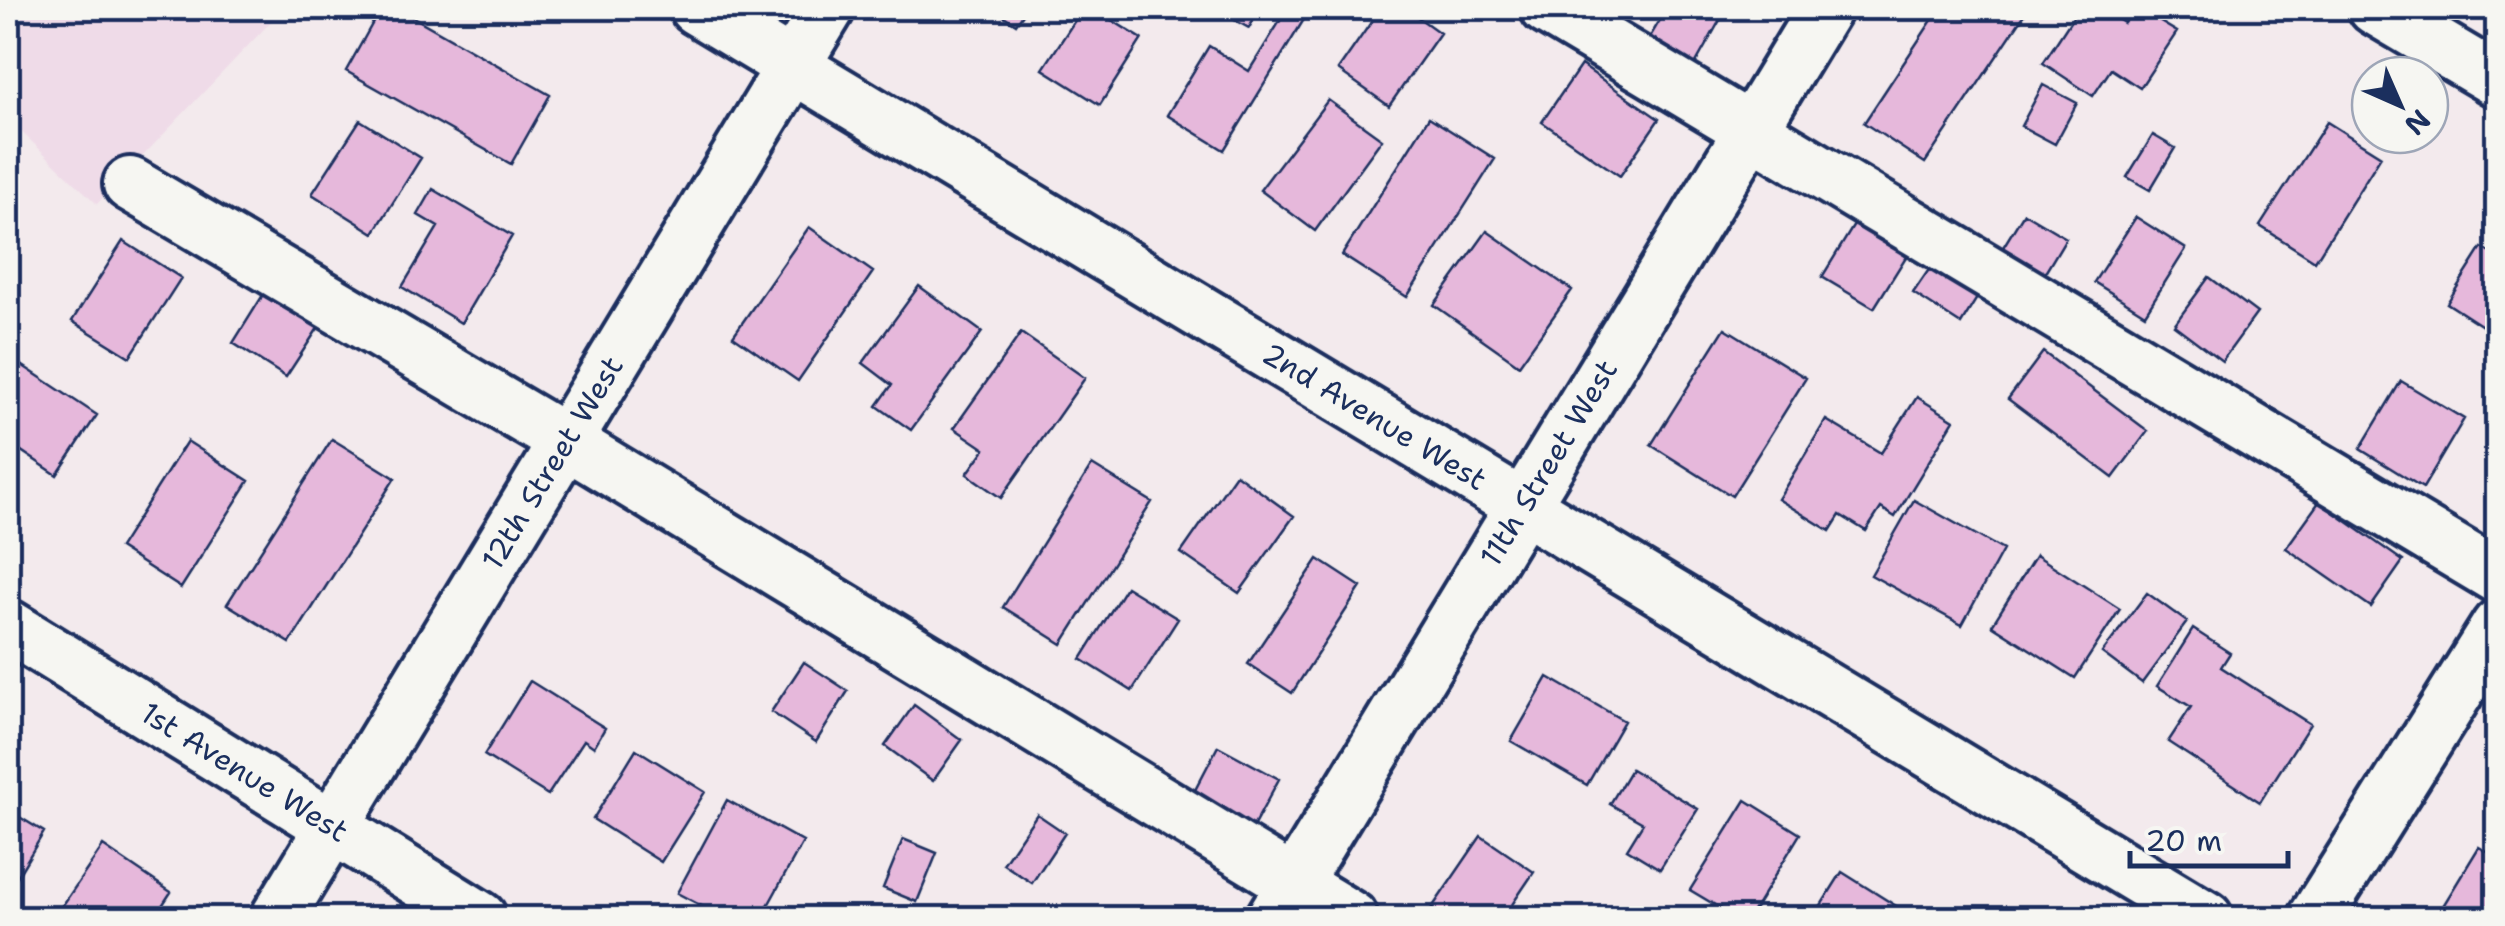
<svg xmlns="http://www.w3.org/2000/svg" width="2505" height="926" font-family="'Shantell Sans',sans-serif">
  <rect width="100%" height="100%" fill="#f3eaed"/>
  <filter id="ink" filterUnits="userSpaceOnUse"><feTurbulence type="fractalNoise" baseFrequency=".01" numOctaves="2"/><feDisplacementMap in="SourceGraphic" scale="20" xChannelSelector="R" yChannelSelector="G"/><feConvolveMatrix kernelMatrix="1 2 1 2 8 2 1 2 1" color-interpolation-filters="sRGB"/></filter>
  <g filter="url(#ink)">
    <path fill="#efdbe8" d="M 8,8 L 284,8 L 97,204 L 8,119 Z"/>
    <path fill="#e6b8db" stroke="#1b2f5e" stroke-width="2.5" d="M 381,8 L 397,8 L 550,95 L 511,164 L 346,71 Z
      M 992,8 L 1027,8 L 1016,24 Z
      M 1083,8 L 1092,8 L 1142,39 L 1100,105 L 1043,69 Z
      M 1213,8 L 1260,8 L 1249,28 Z
      M 1288,8 L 1311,8 L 1224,150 L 1167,115 L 1209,46 L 1249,71 Z
      M 1381,8 L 1405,8 L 1440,33 L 1389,106 L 1338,70 Z
      M 1667,8 L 1699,8 L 1720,20 L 1693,68 L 1647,42 Z
      M 1940,8 L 2029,8 L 1925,163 L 1864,123 Z
      M 2079,8 L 2100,8 L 2124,23 L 2137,8 L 2177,32 L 2140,88 L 2111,69 L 2093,96 L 2043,63 Z
      M 1581,65 L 1659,119 L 1620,176 L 1542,122 Z
      M 2043,85 L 2077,103 L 2055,144 L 2021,126 Z
      M 1328,100 L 1382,139 L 1315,231 L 1260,190 Z
      M 1429,117 L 1495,159 L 1407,297 L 1342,255 Z
      M 360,120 L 421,158 L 374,233 L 312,194 Z
      M 2327,122 L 2381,156 L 2315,261 L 2260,226 Z
      M 2153,135 L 2175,148 L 2150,190 L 2127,177 Z
      M 433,189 L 512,236 L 461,323 L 402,287 L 438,227 L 418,215 Z
      M 2024,213 L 2066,238 L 2039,283 L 1997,257 Z
      M 2136,217 L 2186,249 L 2145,314 L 2094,282 Z
      M 1857,220 L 1909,252 L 1874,308 L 1822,277 Z
      M 809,227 L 873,272 L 798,381 L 733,336 Z
      M 1487,231 L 1572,290 L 1519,365 L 1434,305 Z
      M 123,241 L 181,278 L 130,357 L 72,321 Z
      M 2482,248 L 2498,257 L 2498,336 L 2447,303 Z
      M 1930,268 L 1977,298 L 1961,324 L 1913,293 Z
      M 2209,277 L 2257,313 L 2222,361 L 2174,325 Z
      M 919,286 L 982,332 L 911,430 L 877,406 L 892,385 L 863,363 Z
      M 268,287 L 322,322 L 286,377 L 233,343 Z
      M 1725,328 L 1806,378 L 1732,496 L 1651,445 Z
      M 1021,333 L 1085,378 L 1001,498 L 967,474 L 985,449 L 954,428 Z
      M 2043,352 L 2148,431 L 2113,478 L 2008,399 Z
      M 8,356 L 97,415 L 57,475 L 8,442 Z
      M 2401,381 L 2464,419 L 2423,488 L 2360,449 Z
      M 1917,397 L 1954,420 L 1895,517 L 1881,508 L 1866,531 L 1840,515 L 1830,531 L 1778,499 L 1826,420 L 1881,453 Z
      M 332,439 L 395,478 L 290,643 L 227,604 Z
      M 187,441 L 249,481 L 181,588 L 119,548 Z
      M 1092,465 L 1152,502 L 1062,644 L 1003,607 Z
      M 1236,474 L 1294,516 L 1239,593 L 1181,553 Z
      M 1914,500 L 2003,550 L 1962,625 L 1871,575 Z
      M 2319,502 L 2403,561 L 2371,607 L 2286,548 Z
      M 2036,555 L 2120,609 L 2075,678 L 1992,625 Z
      M 1318,559 L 1361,587 L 1292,693 L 1248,664 Z
      M 1126,587 L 1178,619 L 1132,691 L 1081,659 Z
      M 2147,593 L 2187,622 L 2142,683 L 2102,653 Z
      M 2193,629 L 2230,653 L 2221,667 L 2310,724 L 2260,802 L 2168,742 L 2191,707 L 2157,686 Z
      M 804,662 L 848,691 L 816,742 L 771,712 Z
      M 1548,677 L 1624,721 L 1587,785 L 1511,741 Z
      M 530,681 L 605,728 L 594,747 L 584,740 L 548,795 L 484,755 Z
      M 914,705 L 962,740 L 933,781 L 885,746 Z
      M 1218,746 L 1279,779 L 1253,827 L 1193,794 Z
      M 636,749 L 705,792 L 661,862 L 593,819 Z
      M 1631,769 L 1698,809 L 1660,869 L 1627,849 L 1643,823 L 1610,804 Z
      M 727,800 L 803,842 L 761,918 L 725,918 L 677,893 Z
      M 1746,800 L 1800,834 L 1749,918 L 1737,918 L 1690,890 Z
      M 8,810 L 44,832 L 8,892 Z
      M 1037,814 L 1065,833 L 1032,883 L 1003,864 Z
      M 1481,836 L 1534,872 L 1503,918 L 1425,918 Z
      M 903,839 L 937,853 L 917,902 L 883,888 Z
      M 103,846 L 171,892 L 154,918 L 54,918 Z
      M 2479,847 L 2498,858 L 2498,918 L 2445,918 L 2438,914 Z
      M 1842,872 L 1896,906 L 1889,918 L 1813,918 Z"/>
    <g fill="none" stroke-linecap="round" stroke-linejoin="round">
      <g stroke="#1b2f5e" stroke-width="60">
        <g id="minor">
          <path id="s1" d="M 696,8 L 2206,918"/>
          <path d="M 1547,8 L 2498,577"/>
          <path d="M 2375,8 L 2498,81"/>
          <path d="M 130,184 L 565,441 L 1351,918"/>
          <path id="s2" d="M 8,626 L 480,918"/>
          <path id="s3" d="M 277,918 L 828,8"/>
          <path id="s4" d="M 1273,918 L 1825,8"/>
          <path d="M 2315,918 L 2498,626"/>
        </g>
      </g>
      <use href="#minor" stroke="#f6f6f2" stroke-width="52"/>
    </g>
  </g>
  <g text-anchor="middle" stroke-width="9" stroke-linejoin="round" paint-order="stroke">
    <g font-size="30" fill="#1b2f5e" stroke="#f6f6f2">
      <text dy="10" stroke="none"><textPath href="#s1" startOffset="792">2nd Avenue West</textPath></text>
      <text dy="10" stroke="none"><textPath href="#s3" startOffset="532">12th Street West</textPath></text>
      <text dy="10" stroke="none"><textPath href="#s4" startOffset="532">11th Street West</textPath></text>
      <text dy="10" stroke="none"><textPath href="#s2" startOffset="278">1st Avenue West</textPath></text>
    </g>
  </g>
  <rect width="2505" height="926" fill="none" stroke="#f6f6f2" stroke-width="40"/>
  <rect x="20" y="20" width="2465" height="886" fill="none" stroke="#1b2f5e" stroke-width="4" filter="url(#ink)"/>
  <g transform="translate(2400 105) rotate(135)"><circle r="48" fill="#f6f6f2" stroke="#9ea6b7" stroke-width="2.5"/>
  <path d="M0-8L18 38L0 25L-18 38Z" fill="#1b2f5e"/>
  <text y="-15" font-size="28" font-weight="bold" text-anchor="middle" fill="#1b2f5e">N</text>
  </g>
  <path d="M2130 851v15h158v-15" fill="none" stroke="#1b2f5e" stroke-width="5"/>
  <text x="2145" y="851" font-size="30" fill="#1b2f5e" stroke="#f6f6f2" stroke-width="8" paint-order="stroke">20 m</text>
</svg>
